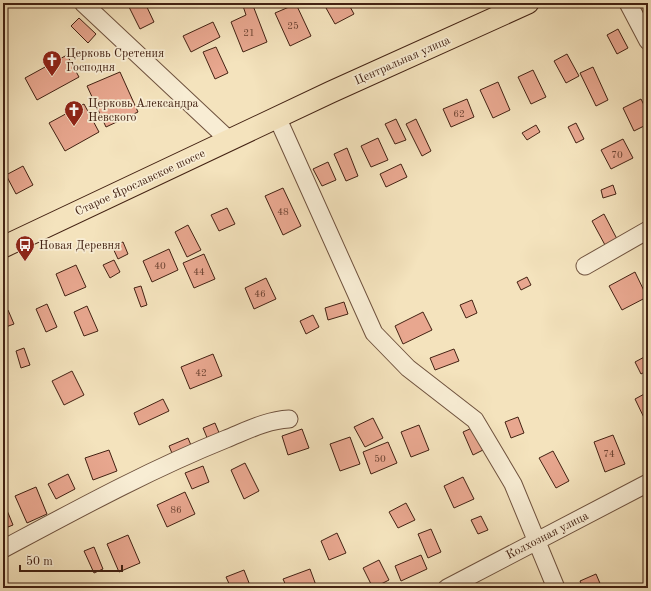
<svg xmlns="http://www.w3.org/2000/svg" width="651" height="591" font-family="'Old Standard TT',serif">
  <rect width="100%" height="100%" fill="#f4e3bd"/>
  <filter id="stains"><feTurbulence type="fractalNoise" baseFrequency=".005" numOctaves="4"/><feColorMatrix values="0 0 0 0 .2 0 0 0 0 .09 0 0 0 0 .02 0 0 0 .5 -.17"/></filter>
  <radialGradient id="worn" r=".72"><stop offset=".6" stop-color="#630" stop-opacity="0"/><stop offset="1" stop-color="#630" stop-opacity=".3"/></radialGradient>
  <path fill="#e8a78f" stroke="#432213" d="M 127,3 L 145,3 L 154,22 L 140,29 Z
    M 242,3 L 252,3 L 267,42 L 243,52 L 231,22 L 246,15 Z
    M 335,3 L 348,3 L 354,14 L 335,24 L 326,8 Z
    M 296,4 L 311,36 L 290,46 L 275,13 Z
    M 79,18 L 96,34 L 88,43 L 71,26 Z
    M 213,22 L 220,37 L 191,52 L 183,36 Z
    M 618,29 L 628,48 L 617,54 L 607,35 Z
    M 216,47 L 228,73 L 215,79 L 203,52 Z
    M 567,54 L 579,76 L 566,83 L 554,61 Z
    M 67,55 L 79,77 L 37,100 L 25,78 Z
    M 593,67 L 608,100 L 596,106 L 580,73 Z
    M 533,70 L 546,97 L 531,104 L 518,77 Z
    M 120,72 L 138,112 L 106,127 L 87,86 Z
    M 498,82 L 510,110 L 493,118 L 480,90 Z
    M 467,99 L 474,117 L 451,127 L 443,109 Z
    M 641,99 L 648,113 L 648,124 L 634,131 L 623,108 Z
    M 84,104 L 99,132 L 65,151 L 49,123 Z
    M 396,119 L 406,140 L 395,144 L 385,124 Z
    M 416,119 L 431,151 L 422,156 L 406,124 Z
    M 576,123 L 584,139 L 576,143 L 568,127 Z
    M 536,125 L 540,132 L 527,140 L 522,133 Z
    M 378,138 L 388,160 L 371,167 L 361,146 Z
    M 623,139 L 633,158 L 611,169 L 601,150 Z
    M 347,148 L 358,176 L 346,181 L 334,154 Z
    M 328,162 L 336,180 L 322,186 L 313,169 Z
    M 401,164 L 407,177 L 386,187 L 380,174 Z
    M 23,166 L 33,185 L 16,194 L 6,175 Z
    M 613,185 L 616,194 L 603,198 L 601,190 Z
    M 283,188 L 301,226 L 283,235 L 265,196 Z
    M 227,208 L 235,224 L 219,231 L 211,215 Z
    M 604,214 L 617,239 L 605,245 L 592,221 Z
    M 188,225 L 201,250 L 187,257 L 175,232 Z
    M 123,242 L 128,254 L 118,259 L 112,246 Z
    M 169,249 L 178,270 L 152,282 L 143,261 Z
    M 204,254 L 215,279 L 194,288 L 183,263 Z
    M 114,260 L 120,272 L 110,278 L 103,265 Z
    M 76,265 L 86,287 L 65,296 L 56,274 Z
    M 635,272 L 647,297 L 622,310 L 609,286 Z
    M 527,277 L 531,285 L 521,290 L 517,282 Z
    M 266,278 L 276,299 L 254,309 L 245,288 Z
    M 141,286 L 147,305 L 141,307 L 134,288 Z
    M 472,300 L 477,313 L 466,318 L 460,305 Z
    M 344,302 L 348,314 L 328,320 L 325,308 Z
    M 47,304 L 57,327 L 46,332 L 36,309 Z
    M 87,306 L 98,331 L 84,336 L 74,312 Z
    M 8,310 L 14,324 L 3,328 L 3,312 Z
    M 423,312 L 432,330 L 403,344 L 395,326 Z
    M 313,315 L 319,327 L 306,334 L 300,321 Z
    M 24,348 L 30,365 L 21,368 L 16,351 Z
    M 454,349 L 459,361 L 435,370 L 430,358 Z
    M 213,354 L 222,376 L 190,389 L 181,367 Z
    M 648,355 L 648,370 L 641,374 L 635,362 Z
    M 72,371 L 84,395 L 64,405 L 52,381 Z
    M 648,392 L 648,426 L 635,399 Z
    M 163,399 L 169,411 L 139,425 L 134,413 Z
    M 518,417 L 524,433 L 511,438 L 505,422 Z
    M 373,418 L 383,438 L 365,447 L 354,427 Z
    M 215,423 L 220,435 L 208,440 L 203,428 Z
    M 419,425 L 429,450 L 411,457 L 401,432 Z
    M 472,428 L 483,450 L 473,455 L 463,432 Z
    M 302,429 L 309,448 L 288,455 L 282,436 Z
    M 613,435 L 625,464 L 605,472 L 594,442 Z
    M 350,437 L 360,464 L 340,471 L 330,444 Z
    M 188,438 L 193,450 L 174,458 L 169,446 Z
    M 388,442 L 397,463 L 371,474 L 363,452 Z
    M 109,450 L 117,471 L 93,480 L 85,458 Z
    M 553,451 L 569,481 L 556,488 L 539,458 Z
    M 245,463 L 259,491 L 244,499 L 231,470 Z
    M 203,466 L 209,482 L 192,489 L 185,473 Z
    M 68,474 L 75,489 L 56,499 L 48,484 Z
    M 463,477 L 474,499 L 454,508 L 444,486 Z
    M 36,487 L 47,514 L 27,523 L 15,496 Z
    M 185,492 L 195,514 L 167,527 L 157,505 Z
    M 3,503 L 4,503 L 13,525 L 3,529 Z
    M 406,503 L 415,520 L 398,528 L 389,512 Z
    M 481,516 L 488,530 L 478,534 L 471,520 Z
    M 431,529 L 441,552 L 428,558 L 418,534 Z
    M 337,533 L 346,553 L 329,560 L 321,541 Z
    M 128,535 L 140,563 L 119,572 L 107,544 Z
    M 94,547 L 103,569 L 94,573 L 84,551 Z
    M 421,555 L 427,569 L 401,581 L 395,566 Z
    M 379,560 L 389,580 L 373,588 L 363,568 Z
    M 310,569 L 317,588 L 287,588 L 283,579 Z
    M 244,570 L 251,588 L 231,588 L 226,577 Z
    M 3,574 L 9,588 L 3,588 Z
    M 596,574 L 602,588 L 583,588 L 580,581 Z"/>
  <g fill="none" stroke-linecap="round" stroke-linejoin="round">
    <g stroke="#6f523e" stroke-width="19">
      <path id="minor" d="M 83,3 L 229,140
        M 628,3 L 648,41
        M 277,117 L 374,333 L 408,368 L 475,420 L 513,484 L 556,588
        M 585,266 L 648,230
        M 3,549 C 76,510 149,470 226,439 C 246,431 267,420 289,419
        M 447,588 L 648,483"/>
    </g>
    <g stroke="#432213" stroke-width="23">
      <path id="major" d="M 3,247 L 331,92 L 528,3"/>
    </g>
    <use href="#minor" stroke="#f8edd4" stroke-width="17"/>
    <use href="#major" stroke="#f4e3bd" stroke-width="21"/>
  </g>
  <defs>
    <g id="church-pin" transform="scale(1)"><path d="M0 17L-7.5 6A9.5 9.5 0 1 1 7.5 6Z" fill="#8f2418" stroke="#f8edd4"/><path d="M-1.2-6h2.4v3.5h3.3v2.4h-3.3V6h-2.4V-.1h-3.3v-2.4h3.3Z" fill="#fff"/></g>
    <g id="bus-pin" transform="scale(1)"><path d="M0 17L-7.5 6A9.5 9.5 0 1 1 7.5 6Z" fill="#8f2418" stroke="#f8edd4"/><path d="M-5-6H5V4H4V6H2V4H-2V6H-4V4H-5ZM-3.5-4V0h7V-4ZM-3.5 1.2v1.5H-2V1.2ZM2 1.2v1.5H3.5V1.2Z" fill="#fff"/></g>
  </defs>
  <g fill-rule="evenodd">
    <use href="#church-pin" x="52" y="60"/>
    <use href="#church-pin" x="74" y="110"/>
    <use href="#bus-pin" x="25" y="245"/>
  </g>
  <g text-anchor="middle" stroke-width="3.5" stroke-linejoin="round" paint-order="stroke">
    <g font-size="10" fill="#6c4332">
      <text x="293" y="29">25</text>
      <text x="249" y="36">21</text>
      <text x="459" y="117">62</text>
      <text x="617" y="158">70</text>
      <text x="283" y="215">48</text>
      <text x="160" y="269">40</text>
      <text x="199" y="275">44</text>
      <text x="260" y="297">46</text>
      <text x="201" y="376">42</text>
      <text x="609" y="457">74</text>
      <text x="380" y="462">50</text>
      <text x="176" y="513">86</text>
    </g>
    <g font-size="12" fill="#432213" stroke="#f8edd4" text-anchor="start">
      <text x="66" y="57">Церковь Сретения<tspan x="66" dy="14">Господня</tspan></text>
      <text x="88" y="107">Церковь Александра<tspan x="88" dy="14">Невского</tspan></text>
      <text x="39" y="249">Новая Деревня</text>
    </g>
    <g font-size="12" fill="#432213" stroke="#f8edd4">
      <text transform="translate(402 60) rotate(-24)" y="4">Центральная улица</text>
      <text transform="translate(140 182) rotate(-25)" y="4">Старое Ярославское шоссе</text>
      <text transform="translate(547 535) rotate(-27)" y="4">Колхозная улица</text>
    </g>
  </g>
  <rect width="651" height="591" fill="none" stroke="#f4e3bd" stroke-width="16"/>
  <rect x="4" y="4" width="643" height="583" fill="none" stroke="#432213" stroke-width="2"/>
  <rect x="8" y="8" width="635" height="575" fill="none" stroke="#432213"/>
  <path d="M20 565v6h102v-6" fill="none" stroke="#432213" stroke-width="2"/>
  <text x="26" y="565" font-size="12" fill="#432213" stroke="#f8edd4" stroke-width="3" paint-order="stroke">50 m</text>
  <rect width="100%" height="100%" filter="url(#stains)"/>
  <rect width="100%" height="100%" fill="url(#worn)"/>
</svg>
